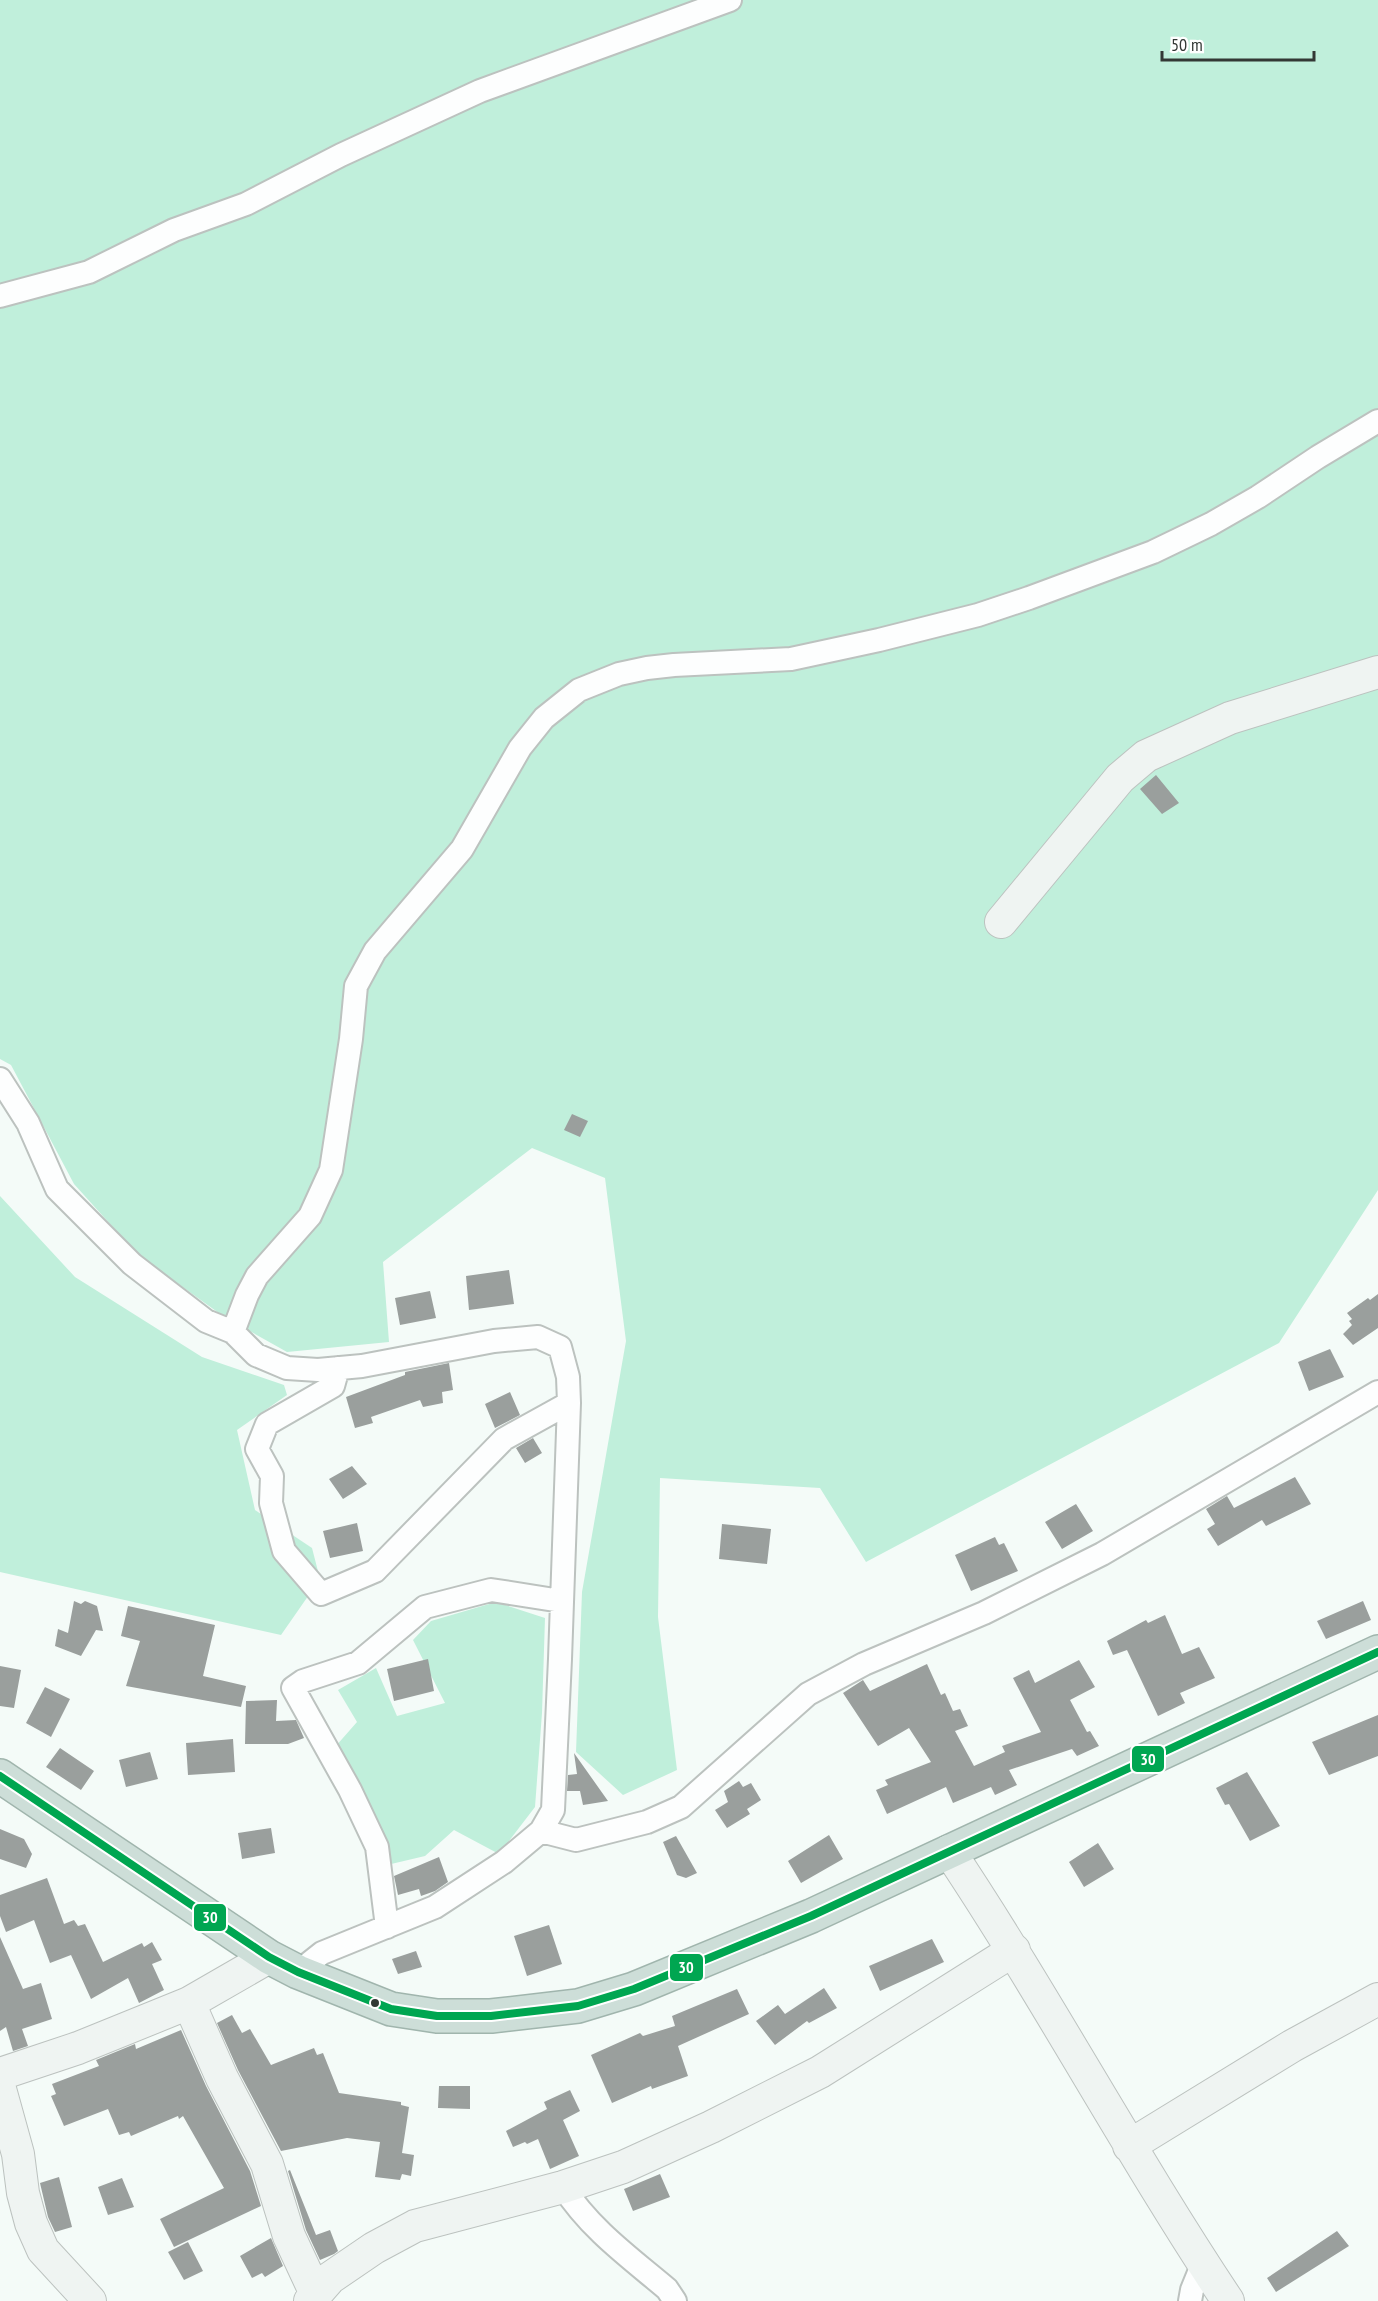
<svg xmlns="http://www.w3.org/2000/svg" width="1378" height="2301" font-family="'PT Sans Narrow',sans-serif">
  <rect width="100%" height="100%" fill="#f4fbf8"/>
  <path fill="#c0efdb" d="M 0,0 L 1378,0 L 1378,1190 L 1279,1343 L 866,1562 L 820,1488 L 660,1478 L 658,1617 L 677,1770 L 623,1795 L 576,1752 L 582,1592 L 626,1341 L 605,1178 L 532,1148 L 383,1262 L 389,1342 L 287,1352 L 223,1316 L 138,1255 L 74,1184 L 11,1065 L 0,1059 Z
    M 0,1196 L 75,1277 L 202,1357 L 284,1385 L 287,1395 L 237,1430 L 255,1510 L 312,1548 L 320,1579 L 281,1635 L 0,1572 Z
    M 496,1602 L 545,1618 L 542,1713 L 535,1807 L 499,1854 L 454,1830 L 425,1856 L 387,1865 L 381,1828 L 335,1747 L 357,1722 L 338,1690 L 376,1668 L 397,1716 L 445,1703 L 413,1640 L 431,1621 Z"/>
  <path fill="#9a9f9d" d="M 1156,775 L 1179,803 L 1162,814 L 1140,789 Z
    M 572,1114 L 588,1121 L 580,1137 L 564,1130 Z
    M 509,1270 L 514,1304 L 469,1310 L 466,1276 Z
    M 430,1291 L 436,1318 L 400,1325 L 395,1298 Z
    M 1378,1294 L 1378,1328 L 1353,1345 L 1343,1334 L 1352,1325 L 1349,1321 L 1352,1319 L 1347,1313 L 1368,1298 L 1370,1300 Z
    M 1330,1349 L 1344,1377 L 1309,1391 L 1298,1362 Z
    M 449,1363 L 453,1390 L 442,1392 L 443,1403 L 423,1407 L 420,1400 L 371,1417 L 373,1423 L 355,1428 L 346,1397 L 405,1375 L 405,1372 Z
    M 510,1392 L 520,1415 L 495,1428 L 485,1404 Z
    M 533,1438 L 542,1453 L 525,1463 L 516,1448 Z
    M 352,1466 L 367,1484 L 343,1499 L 329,1479 Z
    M 1295,1477 L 1311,1504 L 1266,1526 L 1262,1520 L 1218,1546 L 1207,1529 L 1215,1524 L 1206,1509 L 1227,1496 L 1234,1508 Z
    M 1076,1504 L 1093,1531 L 1062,1549 L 1045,1522 Z
    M 357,1523 L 363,1551 L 330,1558 L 323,1531 Z
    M 722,1524 L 771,1529 L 767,1564 L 719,1559 Z
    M 995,1537 L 999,1545 L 1004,1543 L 1018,1571 L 971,1591 L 955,1555 Z
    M 74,1601 L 81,1604 L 85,1601 L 97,1606 L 103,1631 L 96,1630 L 81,1656 L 55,1646 L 58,1629 L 68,1633 Z
    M 1363,1601 L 1371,1620 L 1326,1639 L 1317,1621 Z
    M 128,1606 L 215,1625 L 203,1676 L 246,1686 L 241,1707 L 126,1686 L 140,1641 L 121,1636 Z
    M 1165,1615 L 1182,1654 L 1199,1647 L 1215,1678 L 1180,1693 L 1185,1703 L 1158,1716 L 1127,1650 L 1113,1655 L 1107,1641 L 1146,1620 L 1148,1623 Z
    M 428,1659 L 434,1691 L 394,1701 L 387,1669 Z
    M 1079,1660 L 1095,1687 L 1070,1700 L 1087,1732 L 1090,1731 L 1099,1746 L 1077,1756 L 1072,1749 L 1009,1770 L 1017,1785 L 995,1795 L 991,1787 L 953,1803 L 946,1787 L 887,1814 L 876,1790 L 888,1785 L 885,1780 L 931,1762 L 909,1728 L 878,1746 L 843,1693 L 863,1680 L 870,1691 L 927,1664 L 941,1695 L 945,1693 L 953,1711 L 960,1709 L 968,1726 L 955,1731 L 974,1766 L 1005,1752 L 1002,1746 L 1041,1732 L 1013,1678 L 1029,1670 L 1035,1683 Z
    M 0,1666 L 21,1670 L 14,1708 L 0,1706 Z
    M 45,1687 L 70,1699 L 51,1737 L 26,1723 Z
    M 277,1700 L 276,1721 L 296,1720 L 304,1738 L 288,1744 L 245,1744 L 246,1701 Z
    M 1378,1715 L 1378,1756 L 1329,1775 L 1312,1742 Z
    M 233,1739 L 235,1772 L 188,1775 L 186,1743 Z
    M 60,1748 L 94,1771 L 81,1790 L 46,1767 Z
    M 150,1752 L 158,1779 L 126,1787 L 119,1760 Z
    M 574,1753 L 608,1801 L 583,1805 L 580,1791 L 567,1791 L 568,1775 L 577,1774 Z
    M 1247,1772 L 1280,1826 L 1250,1841 L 1229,1804 L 1225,1805 L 1216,1788 Z
    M 739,1781 L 743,1787 L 751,1783 L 761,1800 L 747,1809 L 750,1814 L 727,1828 L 715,1810 L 728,1802 L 724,1791 Z
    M 271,1828 L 275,1853 L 242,1859 L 238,1833 Z
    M 0,1829 L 24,1839 L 32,1854 L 26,1868 L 0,1859 Z
    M 829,1835 L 843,1859 L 801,1883 L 788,1861 Z
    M 676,1836 L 697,1873 L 686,1878 L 677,1875 L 663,1842 Z
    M 1098,1843 L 1114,1869 L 1084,1887 L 1069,1862 Z
    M 439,1857 L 448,1882 L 435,1891 L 421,1896 L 419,1889 L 398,1895 L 394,1876 Z
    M 47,1878 L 64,1924 L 74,1920 L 78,1926 L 85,1924 L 103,1962 L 142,1943 L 144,1947 L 152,1942 L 162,1960 L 152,1964 L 164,1990 L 139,2003 L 128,1978 L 91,1999 L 71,1955 L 50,1963 L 34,1920 L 6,1932 L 0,1916 L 0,1895 Z
    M 549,1925 L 562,1964 L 527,1976 L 514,1936 Z
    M 0,1937 L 23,1989 L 41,1983 L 52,2019 L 22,2029 L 28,2046 L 13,2051 L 6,2027 L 0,2031 Z
    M 932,1939 L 944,1962 L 880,1991 L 869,1966 Z
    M 416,1951 L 422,1967 L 398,1974 L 392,1959 Z
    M 824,1988 L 837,2008 L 809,2023 L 807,2021 L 775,2045 L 756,2021 L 778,2005 L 785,2014 Z
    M 737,1989 L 749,2014 L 678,2046 L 688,2076 L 652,2089 L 651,2086 L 612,2103 L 591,2055 L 640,2033 L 643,2036 L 675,2026 L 672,2016 Z
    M 232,2015 L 242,2033 L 250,2029 L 271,2065 L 314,2048 L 317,2055 L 323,2053 L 339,2093 L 401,2102 L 401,2105 L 409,2107 L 402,2153 L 414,2155 L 411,2176 L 402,2174 L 400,2180 L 375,2177 L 380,2142 L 347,2138 L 281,2151 L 238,2070 L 217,2023 Z
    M 181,2030 L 206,2086 L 250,2171 L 261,2206 L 174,2247 L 160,2219 L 224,2188 L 183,2116 L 179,2119 L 178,2116 L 131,2136 L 129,2132 L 119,2135 L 108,2109 L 64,2126 L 51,2096 L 56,2094 L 52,2084 L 99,2066 L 96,2060 L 135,2044 L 136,2049 Z
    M 439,2086 L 470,2086 L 470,2109 L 438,2108 Z
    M 570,2090 L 580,2111 L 563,2120 L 579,2156 L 550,2169 L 538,2139 L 527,2144 L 525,2142 L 513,2147 L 506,2131 L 547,2109 L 544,2102 Z
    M 290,2170 L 316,2235 L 330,2230 L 338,2251 L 334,2254 L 320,2260 L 306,2230 L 288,2171 Z
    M 660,2174 L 670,2197 L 633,2211 L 624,2189 Z
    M 59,2177 L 72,2227 L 55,2232 L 48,2217 L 40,2183 Z
    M 122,2178 L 134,2207 L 108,2215 L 98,2187 Z
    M 1337,2231 L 1349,2246 L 1276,2292 L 1267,2278 Z
    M 271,2238 L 283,2266 L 265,2277 L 262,2273 L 252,2278 L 240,2256 Z
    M 188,2242 L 203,2271 L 184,2280 L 168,2252 Z"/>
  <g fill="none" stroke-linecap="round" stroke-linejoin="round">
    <g stroke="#bcc2bf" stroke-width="26">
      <path id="street" d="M 0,296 L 89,272 L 174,230 L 246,204 L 341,155 L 480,91 L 730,0
        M 0,1079 L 28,1123 L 57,1189 L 132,1264 L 206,1321 L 233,1332 L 256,1355 L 287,1368 L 318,1370 L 362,1366 L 494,1341 L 538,1337 L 560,1347 L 568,1377 L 569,1403 L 560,1659 L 553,1810 L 541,1831 L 504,1862 L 435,1907 L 322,1953 L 298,1972
        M 233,1332 L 247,1295 L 257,1276 L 310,1216 L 331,1170 L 351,1039 L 356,986 L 375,951 L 462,849 L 520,748 L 544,718 L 579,690 L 619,674 L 647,668 L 674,665 L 791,659 L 879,640 L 978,615 L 1029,598 L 1153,552 L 1211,524 L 1258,497 L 1318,457 L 1378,421
        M 338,1368 L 333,1386 L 267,1424 L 257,1449 L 272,1476 L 271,1503 L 284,1551 L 321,1594 L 375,1571 L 504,1439 L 569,1403
        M 541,1831 L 576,1840 L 647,1822 L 681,1807 L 808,1694 L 864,1664 L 984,1613 L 1102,1554 L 1378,1392
        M 387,1927 L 377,1847 L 350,1790 L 293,1688 L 303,1681 L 358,1663 L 425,1607 L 491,1590 L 561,1601
        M 563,2187 C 590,2229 629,2257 667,2289 L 675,2301
        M 1190,2301 L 1192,2290 L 1203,2263"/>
    </g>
    <g stroke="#bcc2bf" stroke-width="34">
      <path id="secondary" d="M 1001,922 L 1120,778 L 1146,756 L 1230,718 L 1378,672
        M 949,1851 C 1047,1998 1130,2154 1228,2301
        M 189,2003 L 222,2078 L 267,2164 L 289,2236 L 316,2294
        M 0,2074 L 78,2048 L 189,2003 L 269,1957
        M 0,2089 L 18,2154 L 23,2193 L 31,2223 L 43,2250 L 90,2301
        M 1129,2146 L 1292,2046 L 1378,1999
        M 310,2301 L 330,2278 L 374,2248 L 415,2226 L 563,2187 L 623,2167 L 711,2127 L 820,2072 L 1014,1950"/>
    </g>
    <g stroke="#a0b5ad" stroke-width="36">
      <path id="highway" d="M 0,1776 L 269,1957 L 298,1972 L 391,2009 L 437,2016 L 491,2016 L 578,2006 L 634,1989 L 811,1916 L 1378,1652"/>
    </g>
    <use href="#street" stroke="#fdfefe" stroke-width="22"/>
    <use href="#secondary" stroke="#eff4f2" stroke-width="32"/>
    <use href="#highway" stroke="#cdded8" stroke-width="33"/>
    <g stroke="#fff" stroke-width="12">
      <path id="bus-1" d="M 0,1776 L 269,1957 L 298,1972 L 391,2009 L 437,2016 L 491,2016 L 578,2006 L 634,1989 L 811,1916 L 1378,1652"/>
    </g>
    <use href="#bus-1" stroke="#00a651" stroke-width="8"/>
  </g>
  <circle fill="#333835" stroke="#fff" stroke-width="2" cx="375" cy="2003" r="5"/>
  <g stroke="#fff" stroke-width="2">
    <rect x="1131" y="1745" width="34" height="28" rx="6" fill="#00a651"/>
    <rect x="193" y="1903" width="34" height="29" rx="6" fill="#00a651"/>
    <rect x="669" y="1953" width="35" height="29" rx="6" fill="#00a651"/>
  </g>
  <g font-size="16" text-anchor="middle" font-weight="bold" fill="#fff">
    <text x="1148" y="1765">30</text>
    <text x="210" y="1923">30</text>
    <text x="686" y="1973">30</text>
  </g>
  <path d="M1162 51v9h152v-9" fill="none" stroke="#333835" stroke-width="3"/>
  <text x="1171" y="51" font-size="18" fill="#333835" stroke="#ffffff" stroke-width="4.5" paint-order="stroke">50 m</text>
</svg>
